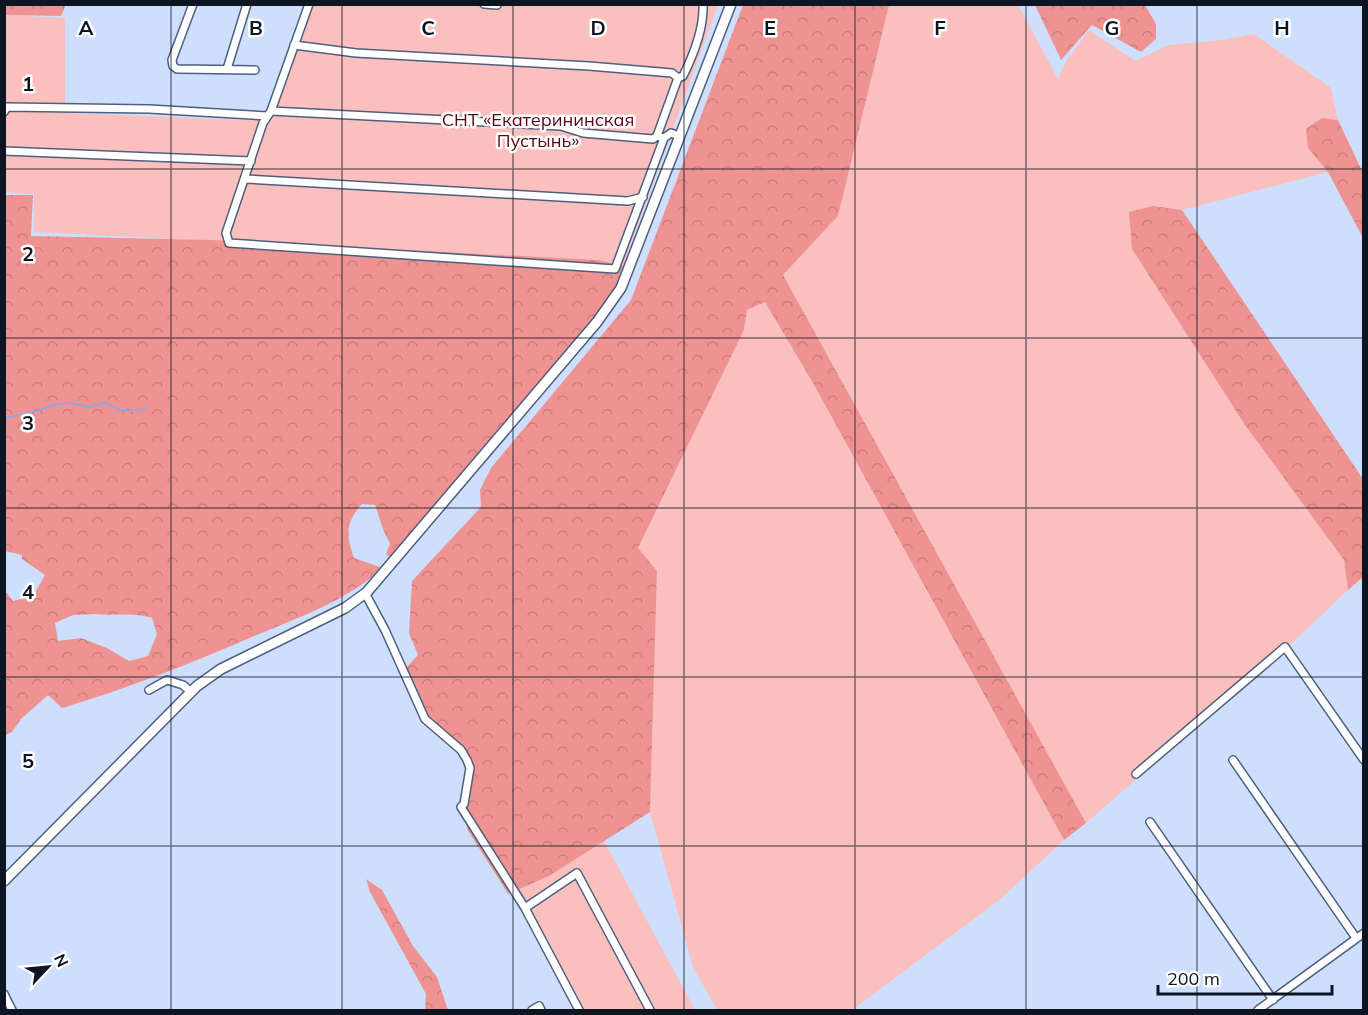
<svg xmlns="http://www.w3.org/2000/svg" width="1368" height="1015" font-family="Mulish,sans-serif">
  <defs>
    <pattern id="forest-crowns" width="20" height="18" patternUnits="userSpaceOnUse" patternTransform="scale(1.5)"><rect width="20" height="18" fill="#ee9391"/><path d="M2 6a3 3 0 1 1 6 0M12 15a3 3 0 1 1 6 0" fill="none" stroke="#cb7e7d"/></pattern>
  </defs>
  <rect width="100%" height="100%" fill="#cedffd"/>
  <path fill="#fbbfbd" d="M 304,5 L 718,5 L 623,266 L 599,260 L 34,232 L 34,194 L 5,192 L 4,15 L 65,18 L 65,113 L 272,121 Z
    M 889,5 L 1018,5 L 1058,79 L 1067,60 L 1089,30 L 1135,61 L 1169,45 L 1221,40 L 1254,34 L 1331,88 L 1338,120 L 1322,118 L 1308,148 L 1328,172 L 1182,210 L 1153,206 L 1132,249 L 1245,425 L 1344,560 L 1348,590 L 1292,643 L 1086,823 L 783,275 L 838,216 Z
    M 765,302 L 813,383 L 1064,840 L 998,901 L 852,1010 L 717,1010 L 693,967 L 650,812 L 657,571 L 638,548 L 744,330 L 747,310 Z
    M 604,841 L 695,1010 L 575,1010 L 513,892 L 549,876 Z"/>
  <path fill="url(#forest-crowns)" fill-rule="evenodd" d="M 5,4 L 77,4 L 77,5 L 66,5 L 61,16 L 5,15 Z
    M 743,5 L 889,5 L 838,216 L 783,275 L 1086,823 L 1064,840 L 813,383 L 765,302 L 747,310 L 744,330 L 638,548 L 657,571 L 650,812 L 549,876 L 508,894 L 467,829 L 465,805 L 470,774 L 460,749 L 427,718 L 403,671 L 418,655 L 409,633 L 412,581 L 481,507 L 480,490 L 491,468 L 631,300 Z
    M 1035,5 L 1145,5 L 1156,24 L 1156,39 L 1141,52 L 1092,25 L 1061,60 Z
    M 1322,118 L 1338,120 L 1363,173 L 1363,238 L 1328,172 L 1308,148 L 1306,129 Z
    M 5,195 L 33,195 L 31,236 L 212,240 L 599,260 L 623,266 L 616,292 L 603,311 L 391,557 L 386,555 L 390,543 C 382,531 380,518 375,505 L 362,504 C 345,523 346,535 354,558 L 383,568 C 347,600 303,616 259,634 C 194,662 130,688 62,708 L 48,695 L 21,719 L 12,732 L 5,735 L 4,589 L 13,601 L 33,596 L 45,575 L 22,559 L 22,555 L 5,551 ZM 96,614 C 114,616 135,612 152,618 L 157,634 L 148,656 L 129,661 L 107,648 L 81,638 L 58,641 L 55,623 L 73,615 Z
    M 1153,206 L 1182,210 L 1363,479 L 1363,577 L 1348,590 L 1344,560 L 1245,425 L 1132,249 L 1129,212 Z
    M 366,879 L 382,890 L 413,946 L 437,977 L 448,1010 L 425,1010 L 426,994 L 370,892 Z"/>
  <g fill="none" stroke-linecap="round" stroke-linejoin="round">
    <path stroke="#83abf0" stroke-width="1.5" d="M 4,418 L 37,411 L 56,404 L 70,403 L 89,407 L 105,403 L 121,411 L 146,409"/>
    <g stroke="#4d5f7e" stroke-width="10">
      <path id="street" d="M 193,4 L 172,60 L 173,66 L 177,69 L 255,70
        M 309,4 L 271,111 L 263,123 L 226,233 L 229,243 L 615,269 L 664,138
        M 484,4 L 497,5
        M 294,45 L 356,53 L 589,66 L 672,73 L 678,78
        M 227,69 L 247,4
        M 271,111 L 561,126 L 583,133 L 653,139 L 657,136 L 664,138 L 671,133 L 679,136
        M 4,112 L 7,107 L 149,109 L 267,116
        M 657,136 L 678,78 L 683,76 C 693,56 704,27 703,4
        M 4,151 L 251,161
        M 246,179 L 628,201 L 643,197
        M 365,593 L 385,630 L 425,719 L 461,750 L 467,760 L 470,768 L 464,804 L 461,807 L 525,908 L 579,1010
        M 149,690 L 167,680 L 183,685 L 191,692
        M 1233,760 L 1356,938
        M 1136,774 L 1285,647 L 1364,760
        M 1150,822 L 1273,1000
        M 525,908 L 577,873 L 650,1010
        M 4,994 L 12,1010
        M 532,1010 L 539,1006 L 541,1010
        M 1258,1010 L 1364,933"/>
    </g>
    <g stroke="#4d5f7e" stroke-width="12">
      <path id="secondary" d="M 4,881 L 197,686 L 221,669 L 345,608 L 367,592 L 597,322 L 621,288 L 731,4"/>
    </g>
    <use href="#street" stroke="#fff" stroke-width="7"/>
    <use href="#secondary" stroke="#fff" stroke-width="9"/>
  </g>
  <path fill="none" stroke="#0e1522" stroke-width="1.5" stroke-opacity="0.55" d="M 171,4 L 171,1010M 342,4 L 342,1010M 513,4 L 513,1010M 684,4 L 684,1010M 855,4 L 855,1010M 1026,4 L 1026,1010M 1197,4 L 1197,1010M 4,169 L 1364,169M 4,338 L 1364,338M 4,508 L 1364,508M 4,677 L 1364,677M 4,846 L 1364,846"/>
  <g text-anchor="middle" stroke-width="5" stroke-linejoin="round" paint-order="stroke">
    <g font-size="18" fill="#590712" stroke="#fff">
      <text x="538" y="126">СНТ «Екатерининская<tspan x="538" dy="21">Пустынь»</tspan></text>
    </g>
  </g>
  <g font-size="20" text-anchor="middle" font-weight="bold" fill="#0e1522" stroke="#fff" stroke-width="5" stroke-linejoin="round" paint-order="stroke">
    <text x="86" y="35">A</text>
    <text x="256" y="35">B</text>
    <text x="428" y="35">C</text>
    <text x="598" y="35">D</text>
    <text x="770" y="35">E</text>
    <text x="940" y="35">F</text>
    <text x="1112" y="35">G</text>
    <text x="1282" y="35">H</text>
    <text x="28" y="91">1</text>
    <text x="28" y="261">2</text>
    <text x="28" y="430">3</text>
    <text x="28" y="599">4</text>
    <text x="28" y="768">5</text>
  </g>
  <rect width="1368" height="1015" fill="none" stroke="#0e1522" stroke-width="12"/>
  <g transform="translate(48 967) rotate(64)" stroke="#ffffff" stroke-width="4.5" paint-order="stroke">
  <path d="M0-4.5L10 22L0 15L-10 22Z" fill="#0e1522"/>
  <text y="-9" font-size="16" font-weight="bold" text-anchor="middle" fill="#0e1522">N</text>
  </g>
  <path d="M1158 985v9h174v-9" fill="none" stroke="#0e1522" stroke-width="3"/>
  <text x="1167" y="985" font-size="18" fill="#0e1522" stroke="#ffffff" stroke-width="4.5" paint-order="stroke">200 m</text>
</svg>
